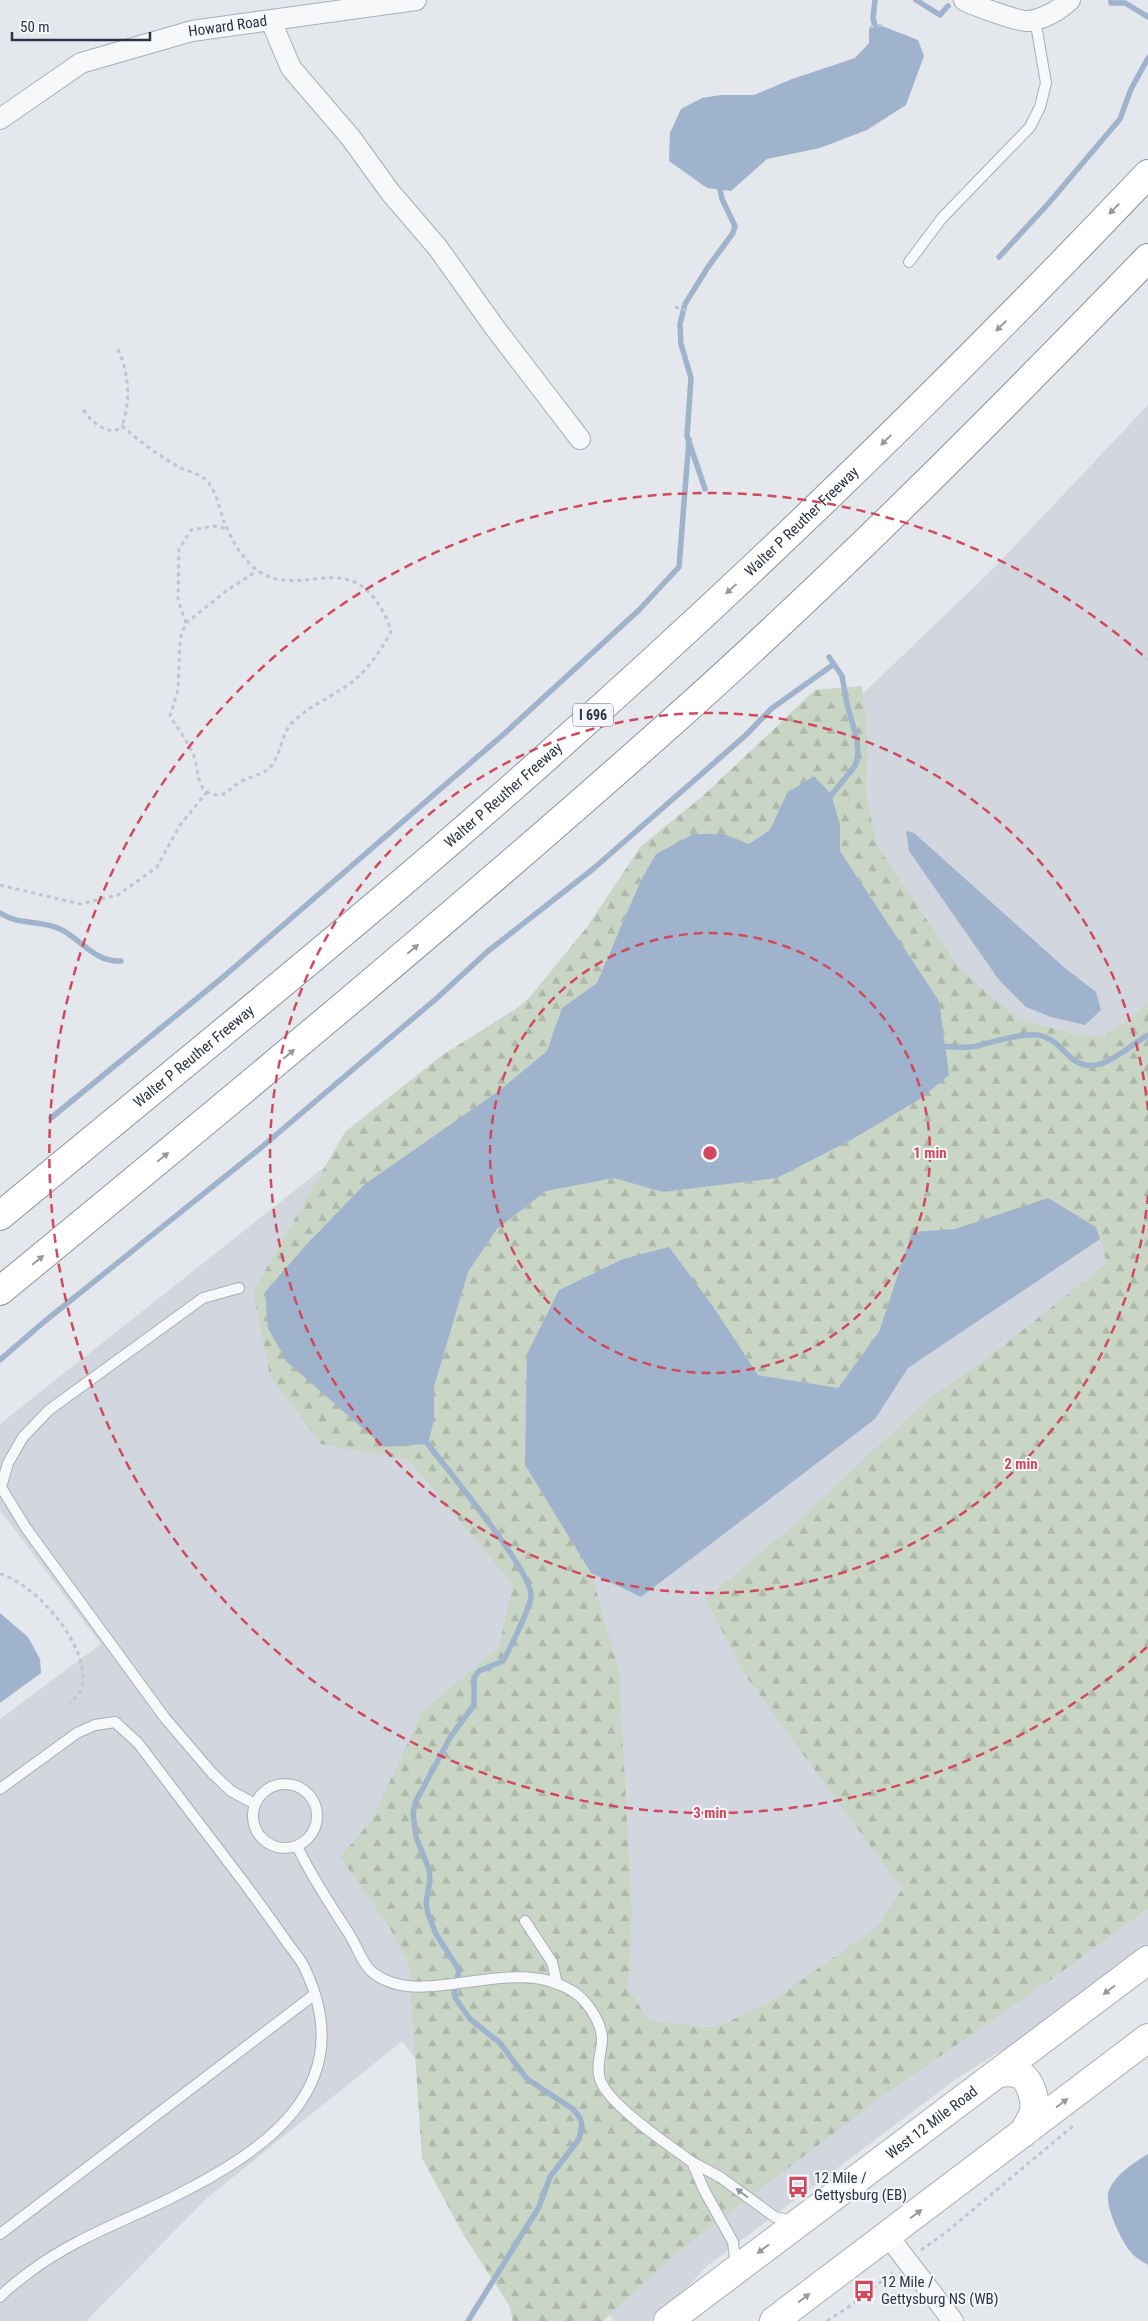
<svg xmlns="http://www.w3.org/2000/svg" width="1148" height="2321" font-family="'Roboto Condensed',sans-serif">
  <defs>
    <pattern id="forest-firs" width="22" height="20" patternUnits="userSpaceOnUse" patternTransform="scale(1.25)"><rect width="22" height="20" fill="#c9d6c5"/><path d="M5 1l3.5 6h-7zM16 11l3.5 6h-7z" fill="#adb8ab"/></pattern>
  </defs>
  <rect width="100%" height="100%" fill="#e4e7ec"/>
  <path fill="#d2d6de" d="M 1148,405 L 1148,1949 L 1014,2043 L 956,2079 L 707,2266 L 667,2309 L 651,2321 L 614,2321 L 402,2041 L 206,2199 L 86,2321 L 0,2321 L 0,1719 L 101,1644 L 0,1510 L 0,1424 L 462,1058 L 807,747 L 991,571 Z"/>
  <path fill="url(#forest-firs)" fill-rule="evenodd" d="M 862,686 L 868,744 L 866,794 L 877,846 L 960,969 L 1018,1019 L 1082,1036 L 1102,1037 L 1122,1025 L 1148,1003 L 1148,1908 L 1056,1976 L 884,2095 L 675,2254 L 603,2321 L 513,2321 L 509,2305 L 463,2234 L 422,2158 L 409,1964 L 391,1930 L 340,1857 L 371,1821 L 423,1711 L 499,1647 L 513,1585 L 409,1460 L 321,1444 L 270,1376 L 253,1292 L 345,1132 L 441,1056 L 525,1003 L 587,927 L 641,846 L 704,795 L 815,690 ZM 787,793 L 840,825 L 840,851 L 939,1001 L 920,1099 L 851,1140 L 777,1178 L 663,1192 L 614,1178 L 546,1191 L 497,1229 L 468,1272 L 434,1387 L 384,1447 L 287,1362 L 265,1292 L 306,1245 L 365,1184 L 500,1090 L 547,1051 L 562,1008 L 597,983 L 640,882 L 724,834 L 748,844 L 770,830 ZM 1048,1198 L 1096,1227 L 1107,1263 L 989,1357 L 928,1399 L 796,1523 L 706,1599 L 743,1672 L 902,1889 L 878,1926 L 772,2001 L 715,2028 L 649,2021 L 628,1988 L 632,1914 L 619,1671 L 591,1573 L 525,1465 L 527,1354 L 559,1290 L 712,1305 L 758,1375 L 838,1388 L 879,1332 L 912,1232 L 955,1229 Z"/>
  <path fill="#9fb4cc" d="M 882,26 L 918,40 L 924,56 L 906,105 L 867,130 L 820,148 L 767,159 L 731,191 L 707,188 L 669,161 L 670,133 L 681,109 L 702,98 L 721,95 L 754,95 L 792,79 L 855,58 L 869,43 L 869,28 Z
    M 814,776 L 831,794 L 840,825 L 840,851 L 939,1001 L 949,1075 L 920,1099 L 851,1140 L 777,1178 L 663,1192 L 614,1178 L 546,1191 L 497,1229 L 468,1272 L 434,1387 L 434,1420 L 428,1444 L 384,1447 L 287,1362 L 268,1328 L 265,1292 L 306,1245 L 365,1184 L 500,1090 L 547,1051 L 562,1008 L 597,983 L 640,882 L 656,854 L 693,834 L 724,834 L 749,844 L 770,830 L 787,793 Z
    M 906,831 L 914,833 L 1065,968 L 1096,992 L 1101,1010 L 1085,1025 L 1051,1017 L 1026,1007 L 999,980 L 909,851 Z
    M 1048,1198 L 1096,1227 L 1100,1239 L 908,1368 L 875,1419 L 641,1597 L 591,1573 L 525,1465 L 527,1354 L 559,1290 L 623,1259 L 669,1247 L 712,1305 L 758,1375 L 838,1388 L 879,1332 L 912,1232 L 955,1229 Z
    M 0,1613 L 28,1637 L 40,1659 L 41,1673 L 0,1703 Z
    M 1148,2154 L 1148,2265 C 1142,2261 1134,2257 1130,2251 C 1121,2240 1103,2203 1109,2190 C 1116,2174 1133,2163 1148,2154 Z"/>
  <g fill="none" stroke-linecap="round" stroke-linejoin="round">
    <path stroke="#9fb4cc" stroke-width="5.5" d="M 875,0 L 873,18 L 877,35
      M 916,0 L 940,15 L 948,6
      M 1111,0 L 1111,3 L 1125,3 L 1148,17
      M 999,257 L 1048,204 L 1120,119 L 1131,89 L 1148,58
      M 705,489 L 687,436 L 691,378 L 681,344 L 680,324 L 685,304 L 708,267 L 733,233 L 735,226 L 722,199 L 719,184
      M 828,799 L 855,766 L 858,756 L 857,740 L 847,704 L 842,676 L 829,657
      M 0,913 C 20,926 39,919 60,929 C 80,938 95,963 121,961
      M 938,1046 C 950,1046 965,1049 977,1046 C 992,1042 1021,1033 1037,1035 C 1051,1037 1059,1046 1068,1055 C 1095,1083 1124,1048 1148,1035
      M 51,1118 L 222,978 L 505,733 L 639,610 L 679,567 L 689,439
      M 0,1360 L 45,1321 L 257,1151 L 437,998 L 487,952 L 593,869 L 746,735 L 771,709 L 834,664
      M 424,1439 C 444,1466 529,1567 531,1594 C 532,1605 509,1650 503,1661 L 479,1671 L 474,1678 L 474,1705 L 451,1736 L 416,1801 L 413,1813 L 416,1837 L 429,1869 L 430,1880 L 426,1903 L 428,1914 L 436,1934 L 459,1970 L 454,1994 L 456,1999 L 470,2019 L 500,2043 L 527,2079 L 573,2109 L 580,2118 L 582,2125 L 579,2139 L 550,2177 L 539,2207 L 468,2321"/>
    <g stroke="#a9aeb7" stroke-width="12">
      <path id="service" d="M 909,262 L 942,218 L 1030,127 L 1040,107 L 1046,83 L 1035,19
        M 239,1288 L 203,1298 L 49,1410 L 23,1437 L 8,1463 L 1,1487 L 26,1528 L 165,1718 L 212,1773 L 231,1791 L 255,1804
        M253 1816a32 32 0 1 1 64 0a32 32 0 1 1-64 0Z
        M 0,1789 L 77,1733 L 95,1725 L 115,1722 L 138,1743 C 174,1790 209,1837 245,1884 C 259,1903 273,1922 286,1941 C 293,1951 302,1960 306,1971 C 360,2088 265,2151 173,2197 C 123,2222 72,2239 27,2274 C 18,2281 8,2288 0,2297
        M 297,1846 C 312,1878 332,1907 351,1937 C 357,1947 362,1962 370,1970 C 420,2016 515,1947 578,1995 C 590,2005 603,2026 602,2041 C 601,2053 596,2067 600,2079 C 607,2104 670,2146 692,2162
        M 525,1921 L 552,1962 L 557,1984
        M 0,2234 L 315,1994
        M 731,2267 L 735,2259 L 733,2242 L 704,2190 L 692,2162 L 720,2177 L 775,2217 L 794,2221"/>
    </g>
    <g stroke="#a9aeb7" stroke-width="22">
      <g id="minor">
        <path d="M 964,0 C 972,5 1020,22 1028,21 C 1042,20 1060,10 1070,0"/>
        <path d="M 271,21 L 291,68 L 351,138 L 390,192 L 438,248 L 495,328 L 580,439"/>
        <path id="s1" d="M 0,119 L 81,63 L 192,31 L 416,0"/>
        <path d="M 888,2236 L 953,2321"/>
      </g>
    </g>
    <g stroke="#a9aeb7" stroke-width="30">
      <g id="secondary">
        <path d="M 998,2073 C 1005,2072 1014,2071 1021,2075 C 1031,2082 1036,2100 1034,2111 C 1032,2119 1027,2126 1023,2133"/>
        <path id="s2" d="M 668,2321 L 1148,1960"/>
        <path d="M 774,2321 L 1148,2038"/>
      </g>
    </g>
    <g stroke="#8b94a3" stroke-width="30">
      <g id="motorway">
        <path id="s3" d="M 0,1216 C 164,1080 330,947 491,806 C 720,606 939,394 1148,174"/>
        <path d="M 0,1291 C 226,1105 451,919 670,724 C 836,576 993,418 1148,258"/>
      </g>
    </g>
    <path stroke="#c2c5cb" stroke-width="3" stroke-dasharray="4 4" stroke-linecap="butt" d="M 870,27 L 882,25
      M 675,307 L 691,312
      M 118,349 C 129,374 131,400 122,426
      M 83,410 C 92,421 100,430 115,431 L 122,426 C 139,441 158,455 177,466 C 185,471 198,473 205,479 C 216,489 219,508 224,521 C 231,540 246,566 265,575 C 303,593 343,558 374,598 C 382,609 388,619 391,632 C 379,653 366,673 345,687 C 327,699 306,708 291,724 C 281,736 281,753 272,765 C 264,775 253,775 242,781 C 230,787 225,800 209,793 C 197,787 198,770 195,759 C 189,743 179,730 170,716 L 178,690 L 180,639 L 186,623 L 226,591 L 257,571
      M 186,623 L 178,600 L 179,549 L 191,530 L 215,526 L 228,529
      M 0,885 L 80,904 L 118,895 L 157,867 L 180,825 L 207,792
      M 0,1574 C 36,1583 97,1653 80,1692 C 78,1696 73,1700 69,1703
      M 921,2250 L 944,2234 L 1073,2126
      M 827,2321 L 863,2297 L 892,2272"/>
    <use href="#service" stroke="#f7f8fa" stroke-width="10"/>
    <use href="#minor" stroke="#f7f8fa" stroke-width="20"/>
    <use href="#secondary" stroke="#fff" stroke-width="28"/>
    <use href="#motorway" stroke="#fff" stroke-width="28"/>
  </g>
  <defs><path id="oneway-solid" d="M-6-.8H1V-3.2L6.5 0L1 3.2V.8H-6Z" transform="scale(1.25)"/></defs>
  <g fill="#959aa2">
    <use href="#oneway-solid" transform="translate(1114 209) rotate(134)"/>
    <use href="#oneway-solid" transform="translate(1001 326) rotate(135)"/>
    <use href="#oneway-solid" transform="translate(886 440) rotate(136)"/>
    <use href="#oneway-solid" transform="translate(731 589) rotate(137)"/>
    <use href="#oneway-solid" transform="translate(413 949) rotate(-40)"/>
    <use href="#oneway-solid" transform="translate(289 1054) rotate(-40)"/>
    <use href="#oneway-solid" transform="translate(163 1157) rotate(-39)"/>
    <use href="#oneway-solid" transform="translate(38 1260) rotate(-39)"/>
    <use href="#oneway-solid" transform="translate(1109 1990) rotate(143)"/>
    <use href="#oneway-solid" transform="translate(1062 2103) rotate(-37)"/>
    <use href="#oneway-solid" transform="translate(916 2214) rotate(-37)"/>
    <use href="#oneway-solid" transform="translate(763 2249) rotate(143)"/>
    <use href="#oneway-solid" transform="translate(804 2298) rotate(-37)"/>
  </g>
  <use fill="#9196a0" href="#oneway-solid" transform="translate(742 2193) rotate(-143)"/>
  <g fill="none" stroke="#d1495b" stroke-width="2.5" stroke-dasharray="9 6">
    <circle cx="710" cy="1153" r="220"/>
    <path d="M1148 1195A440 440 0 1 1 1148 1111"/>
    <path d="M1147 1647A660 660 0 1 1 1147 659"/>
  </g>
  <defs>
    <g id="bus-bare" transform="scale(1.725)"><path d="M-5-6H5V4H4V6H2V4H-2V6H-4V4H-5ZM-3.5-4V0h7V-4ZM-3.5 1.2v1.5H-2V1.2ZM2 1.2v1.5H3.5V1.2Z" fill="#d1495b" stroke="#f4f6f9" stroke-width="2.5" paint-order="stroke"/></g>
  </defs>
  <g fill-rule="evenodd">
    <use href="#bus-bare" x="798" y="2187"/>
    <use href="#bus-bare" x="864" y="2291"/>
  </g>
  <g text-anchor="middle" stroke-width="4" stroke-linejoin="round" paint-order="stroke">
    <rect fill="#f4f6f9" stroke="#676e7b" stroke-width="1" x="573" y="703.5" width="40" height="23" rx="4"/>
    <g font-size="14" font-weight="bold" fill="#2b3445">
      <text x="593" y="720">I 696</text>
    </g>
    <g font-size="15" fill="#2b3445" stroke="#f4f6f9">
      <text dy="5" stroke="none"><textPath href="#s1" startOffset="250">Howard Road</textPath></text>
      <text dy="5" stroke="none"><textPath href="#s3" startOffset="1061">Walter P Reuther Freeway</textPath></text>
      <text dy="5" stroke="none"><textPath href="#s3" startOffset="656">Walter P Reuther Freeway</textPath></text>
      <text dy="5" stroke="none"><textPath href="#s3" startOffset="251">Walter P Reuther Freeway</textPath></text>
      <text dy="5" stroke="none"><textPath href="#s2" startOffset="330">West 12 Mile Road</textPath></text>
    </g>
    <g font-size="15" fill="#2b3445" stroke="#f4f6f9" text-anchor="start">
      <text x="814" y="2183">12 Mile /<tspan x="814" dy="17">Gettysburg (EB)</tspan></text>
      <text x="881" y="2287">12 Mile /<tspan x="881" dy="17">Gettysburg NS (WB)</tspan></text>
    </g>
  </g>
  <circle cx="710" cy="1153" r="8" fill="#d1495b" stroke="#f4f6f9" stroke-width="2.5"/>
  <g font-size="15" text-anchor="middle" font-weight="bold" fill="#d1495b" stroke="#f4f6f9" stroke-width="4" stroke-linejoin="round" paint-order="stroke">
    <text x="930" y="1158">1 min</text>
    <text x="1021" y="1469">2 min</text>
    <text x="710" y="1818">3 min</text>
  </g>
  <path d="M12 32v8h138v-8" fill="none" stroke="#2b3445" stroke-width="2.5"/>
  <text x="20" y="32" font-size="15" fill="#2b3445" stroke="#f4f6f9" stroke-width="4" paint-order="stroke">50 m</text>
</svg>
